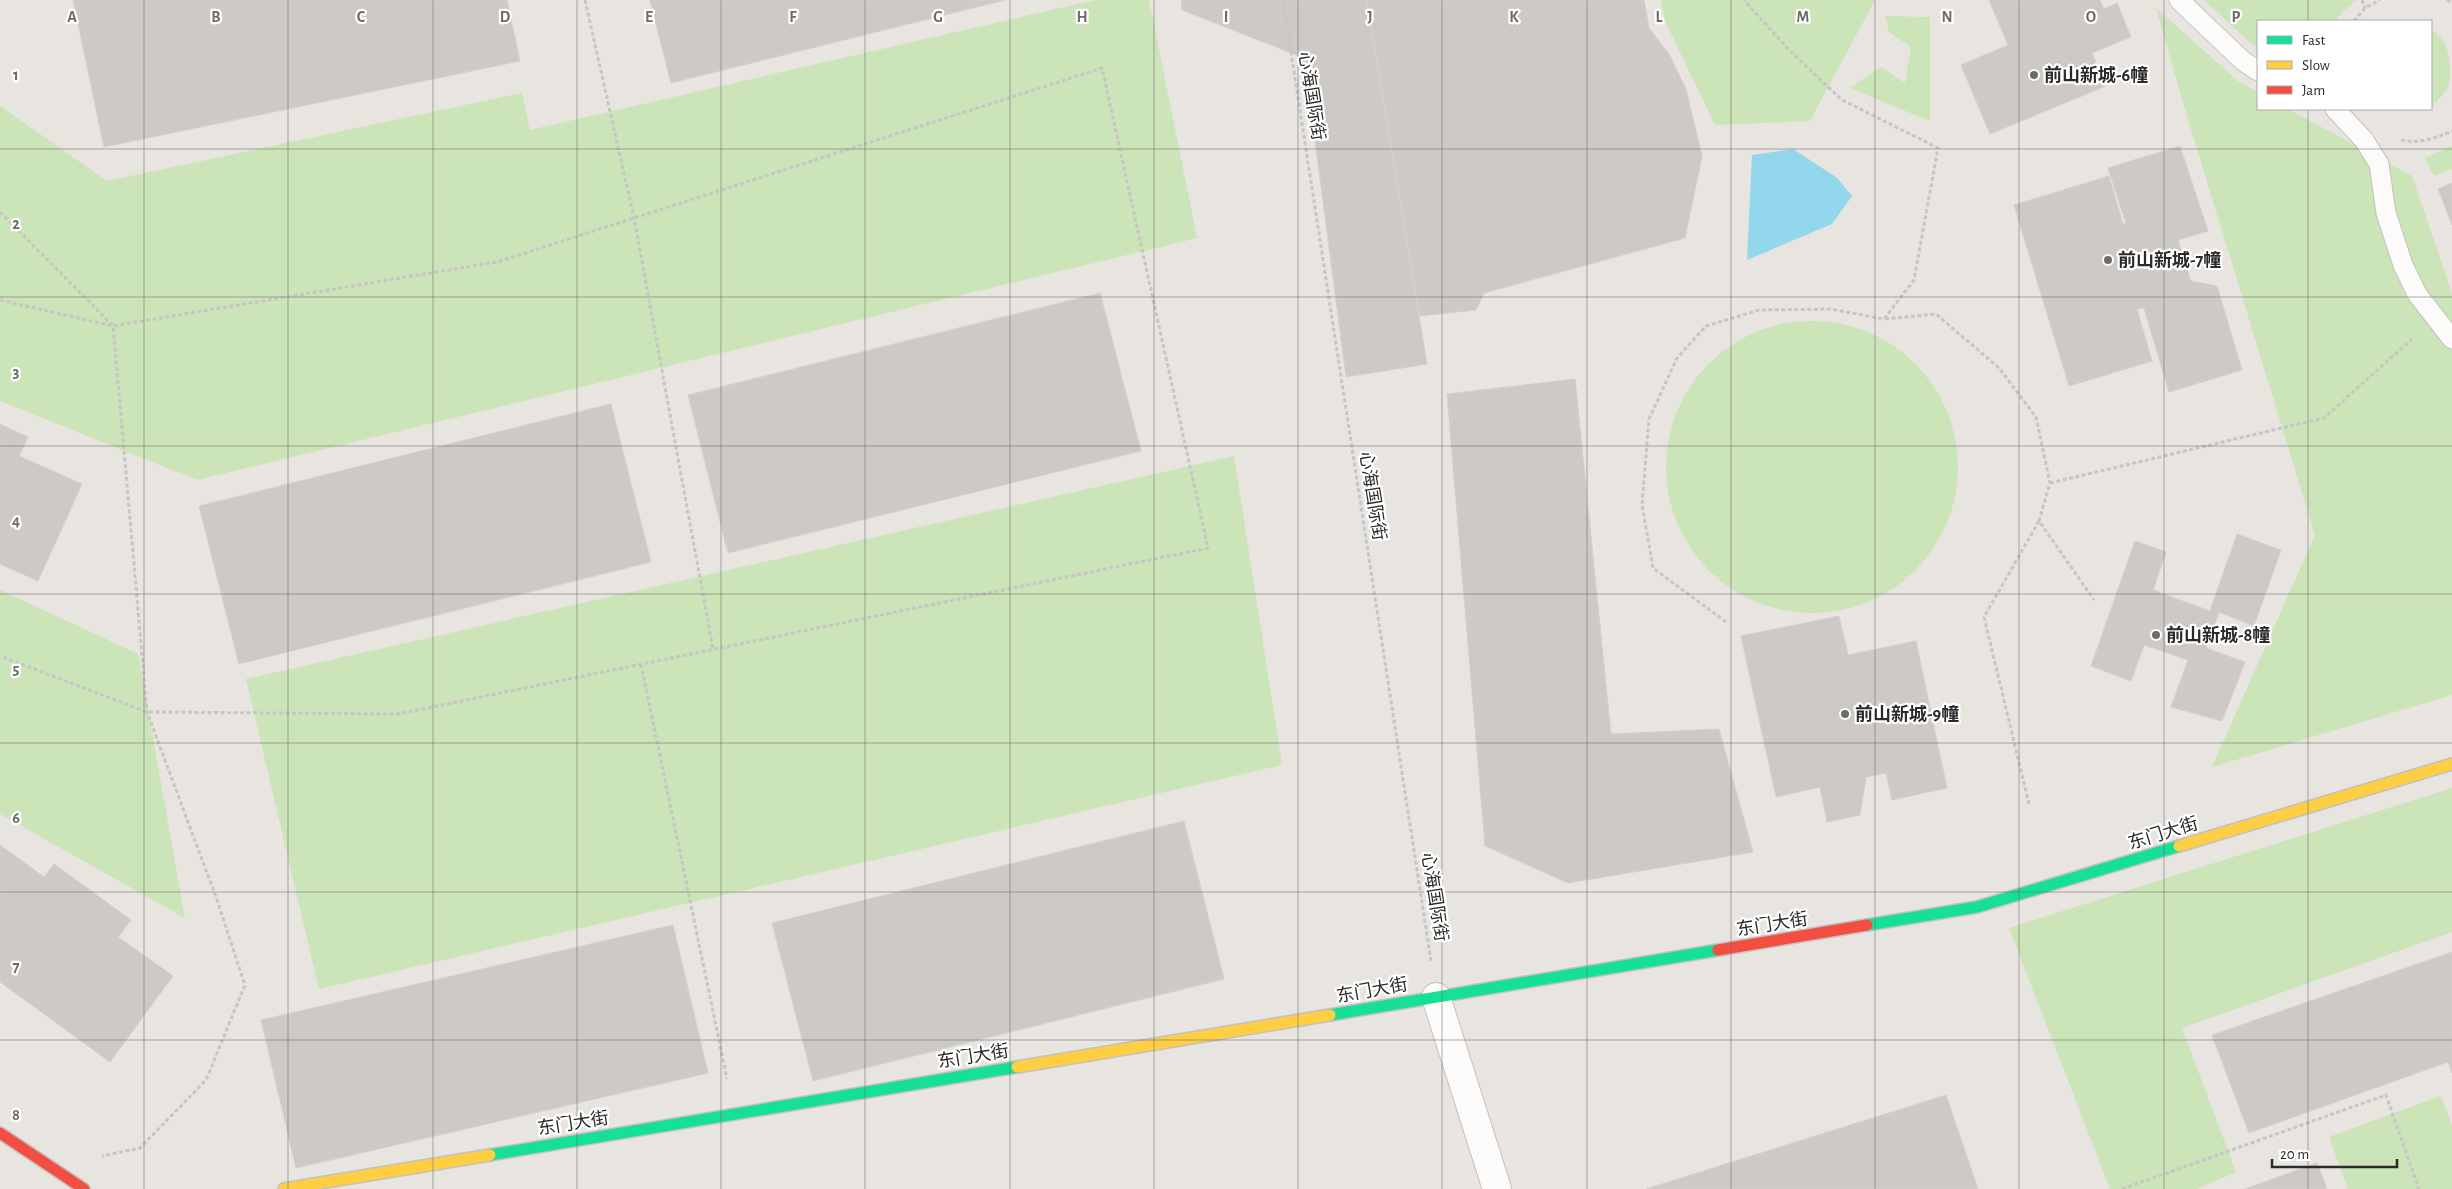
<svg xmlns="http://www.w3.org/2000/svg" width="2452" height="1189" font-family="'Alegreya Sans','Noto Sans SC',sans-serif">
  <rect width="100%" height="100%" fill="#e8e4e0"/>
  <path fill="#cbe4b8" d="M 1095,0 L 1149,0 L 1197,238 L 197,480 L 0,401 L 0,106 L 107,181 L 522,93 L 530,130 Z
    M 1661,0 L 1875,0 L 1810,121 L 1715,125 L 1665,21 Z
    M 2204,0 L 2357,0 L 2342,12 L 2336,21 L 2258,21 L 2258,47 L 2252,44 Z
    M 2156,8 L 2239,82 L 2258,92 L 2258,109 L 2288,109 L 2412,176 L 2452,293 L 2452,695 L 2212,767 L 2315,535 L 2183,103 Z
    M 1885,16 L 1930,17 L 1930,121 L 1850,88 L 1881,67 L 1905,83 L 1911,47 L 1889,32 Z
    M 2431,30 C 2450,39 2452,66 2449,85 C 2445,94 2438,100 2431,106 Z
    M 2452,146 L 2452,169 L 2434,176 L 2425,158 Z
    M1666 467a146 146 0 1 1 292 0a146 146 0 1 1-292 0Z
    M 1234,456 L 1282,765 L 319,989 L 246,679 Z
    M 0,590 L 138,654 L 185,918 L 0,814 Z
    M 2452,788 L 2452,932 L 2182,1028 L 2236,1172 L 2197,1189 L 2110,1189 L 2009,928 Z
    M 2441,1096 L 2452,1125 L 2452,1189 L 2348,1189 L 2329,1137 Z"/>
  <path fill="#92d7eb" d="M 1793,149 L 1836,177 L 1852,196 L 1832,224 L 1747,260 L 1752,155 Z"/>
  <path fill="#cdcac6" stroke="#d3d0cc" d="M 73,0 L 507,0 L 520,61 L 104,147 Z
    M 650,0 L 1005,0 L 671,83 Z
    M 1181,0 L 1367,0 L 1427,364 L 1346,377 L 1314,133 L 1299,56 L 1182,10 Z
    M 1367,0 L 1644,0 L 1649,28 L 1669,54 L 1686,89 L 1702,156 L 1685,238 L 1484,293 L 1476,310 L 1419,316 Z
    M 1989,0 L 2100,0 L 2104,9 L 2117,3 L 2131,37 L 2092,53 L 2106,86 L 1990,134 L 1961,65 L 2008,45 Z
    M 2180,146 L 2208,231 L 2178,240 L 2191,281 L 2217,286 L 2242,370 L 2169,392 L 2144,308 L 2137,309 L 2152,361 L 2069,386 L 2014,205 L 2109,176 L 2123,224 L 2126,223 L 2108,168 Z
    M 2452,183 L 2452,225 L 2438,189 Z
    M 1100,293 L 1141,451 L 728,553 L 688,395 Z
    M 1575,379 L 1611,734 L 1719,729 L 1753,852 L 1568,883 L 1485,846 L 1447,394 Z
    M 611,404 L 651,562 L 239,664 L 199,506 Z
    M 0,424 L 28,437 L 19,456 L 82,484 L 38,581 L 0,564 Z
    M 2237,534 L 2281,550 L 2254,626 L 2219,612 L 2206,648 L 2245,662 L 2222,721 L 2171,707 L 2188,660 L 2144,645 L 2131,681 L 2091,666 L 2135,541 L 2166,552 L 2153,590 L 2210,611 Z
    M 1839,616 L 1848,655 L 1916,641 L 1947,788 L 1892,800 L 1886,773 L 1866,777 L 1860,815 L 1827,822 L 1820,787 L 1776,797 L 1741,636 Z
    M 1184,821 L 1224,979 L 813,1081 L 772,923 Z
    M 0,845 L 44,877 L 54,864 L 131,920 L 118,937 L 173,976 L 110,1062 L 0,982 Z
    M 673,925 L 708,1073 L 296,1168 L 261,1020 Z
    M 2452,952 L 2452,1073 L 2448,1062 L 2249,1133 L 2212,1035 Z
    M 1946,1095 L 1978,1189 L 1646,1189 Z
    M 2317,1163 L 2327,1189 L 2245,1189 Z"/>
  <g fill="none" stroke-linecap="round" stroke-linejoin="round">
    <g stroke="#c2c0c1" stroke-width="21">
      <path id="lane" d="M 2179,0 L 2243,61 L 2258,71
        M 2335,109 L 2364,140 L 2379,164 L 2386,213 L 2403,265 L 2417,294 L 2452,339"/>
    </g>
    <g stroke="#c2c0c1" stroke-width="30">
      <path id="street" d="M 1436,997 L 1497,1189"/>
    </g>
    <g stroke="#c2c0c1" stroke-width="14">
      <path id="fast" d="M 1867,925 L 1977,907 L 2179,846
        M 1330,1015 L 1718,950
        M 490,1155 L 1017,1067"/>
    </g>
    <g stroke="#c2c0c1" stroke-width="14">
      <path id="slow" d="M 2179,846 L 2452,764
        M 1017,1067 L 1330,1015
        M 284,1189 L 490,1155"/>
    </g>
    <g stroke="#c2c0c1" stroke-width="14">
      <path id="jam" d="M 1718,950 L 1867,925
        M 0,1133 L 84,1189"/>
    </g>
    <path stroke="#c6c6c5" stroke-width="3" stroke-dasharray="4 2.5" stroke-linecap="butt" d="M 585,0 L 634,218 L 713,649
      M 1283,0 L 1431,961
      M 2362,0 L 2365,8
      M 2447,0 L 2452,3
      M 2354,21 L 2365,8 L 2380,0
      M 2401,140 C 2419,144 2436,138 2452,131
      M 0,212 L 113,326 L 147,712 L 216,897 L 245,985 L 206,1080 L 140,1148 L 102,1156
      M 0,300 L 113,326 L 497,262 L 1102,68 L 1208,548 L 398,714 L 147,712 L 0,656
      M 1885,319 L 1936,314 L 1999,368 L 2036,417 L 2050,483 L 2039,521 L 2094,600
      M 2050,483 L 2324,418 L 2412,339
      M 1726,622 L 1653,568 L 1642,505 L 1649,419 L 1677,358 L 1706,326 L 1759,310 L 1830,309 L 1884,319 L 1914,280 L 1938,148 L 1842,100 L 1787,48 L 1744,0
      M 641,664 L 727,1079
      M 2029,804 L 1984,617 L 2039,521
      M 2122,1189 L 2386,1095 L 2419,1189"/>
    <use href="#lane" stroke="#fcfbfa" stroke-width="19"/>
    <use href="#street" stroke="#fcfbfa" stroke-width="28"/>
    <use href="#fast" stroke="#16e098" stroke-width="11"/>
    <use href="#slow" stroke="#ffcf43" stroke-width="11"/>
    <use href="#jam" stroke="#f24e42" stroke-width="11"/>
  </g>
  <path fill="none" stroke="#6c6b6a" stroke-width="1" stroke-opacity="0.55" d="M 144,0 L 144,1189M 288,0 L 288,1189M 433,0 L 433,1189M 577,0 L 577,1189M 721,0 L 721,1189M 865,0 L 865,1189M 1010,0 L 1010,1189M 1154,0 L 1154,1189M 1298,0 L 1298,1189M 1442,0 L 1442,1189M 1587,0 L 1587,1189M 1731,0 L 1731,1189M 1875,0 L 1875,1189M 2019,0 L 2019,1189M 2164,0 L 2164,1189M 2308,0 L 2308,21M 2308,109 L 2308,1189M 0,149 L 2452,149M 0,297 L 2452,297M 0,446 L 2452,446M 0,594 L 2452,594M 0,743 L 2452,743M 0,892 L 2452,892M 0,1040 L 2452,1040"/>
  <g fill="#6c6b6a" stroke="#fff" stroke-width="2">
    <circle cx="2034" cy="75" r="5"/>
    <circle cx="2108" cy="260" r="5"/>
    <circle cx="2156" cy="635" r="5"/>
    <circle cx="1845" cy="714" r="5"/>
  </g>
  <g text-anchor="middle" stroke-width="4.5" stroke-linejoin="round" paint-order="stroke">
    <g font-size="18" font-weight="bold" fill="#2a2a2a" stroke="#fff" text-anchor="start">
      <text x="2044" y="81">前山新城-6幢</text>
      <text x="2118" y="266">前山新城-7幢</text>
      <text x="2166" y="641">前山新城-8幢</text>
      <text x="1855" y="720">前山新城-9幢</text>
    </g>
    <g font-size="18" fill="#2a2a2a" stroke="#fff">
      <text transform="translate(1312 96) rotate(81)" y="6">心海国际街</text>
      <text transform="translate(1373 496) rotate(81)" y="6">心海国际街</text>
      <text transform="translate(2163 833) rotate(-17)" y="6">东门大街</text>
      <text transform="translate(1435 897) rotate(81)" y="6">心海国际街</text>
      <text transform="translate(1772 924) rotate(-9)" y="6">东门大街</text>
      <text transform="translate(1372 990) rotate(-10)" y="6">东门大街</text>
      <text transform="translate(973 1056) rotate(-9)" y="6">东门大街</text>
      <text transform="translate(573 1123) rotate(-9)" y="6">东门大街</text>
    </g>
  </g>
  <g font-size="16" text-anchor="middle" font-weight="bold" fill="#6c6b6a" stroke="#fff" stroke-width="4.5" stroke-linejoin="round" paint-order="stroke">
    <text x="72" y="22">A</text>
    <text x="216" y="22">B</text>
    <text x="361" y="22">C</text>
    <text x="505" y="22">D</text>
    <text x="649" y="22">E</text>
    <text x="793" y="22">F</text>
    <text x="938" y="22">G</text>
    <text x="1082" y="22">H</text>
    <text x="1226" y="22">I</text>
    <text x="1370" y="22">J</text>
    <text x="1514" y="22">K</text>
    <text x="1659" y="22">L</text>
    <text x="1803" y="22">M</text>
    <text x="1947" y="22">N</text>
    <text x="2091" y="22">O</text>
    <text x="2236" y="22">P</text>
    <text x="16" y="80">1</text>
    <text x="16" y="229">2</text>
    <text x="16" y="377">3</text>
    <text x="16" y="526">4</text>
    <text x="16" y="674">5</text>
    <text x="16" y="823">6</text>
    <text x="16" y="972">7</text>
    <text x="16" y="1120">8</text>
  </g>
  <rect x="2257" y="20" width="175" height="90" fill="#ffffff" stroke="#aaaaaa"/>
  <rect x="2267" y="36" width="25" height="8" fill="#16e098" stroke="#aaaaaa"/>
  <text x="2302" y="45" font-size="15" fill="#2a2a2a">Fast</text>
  <rect x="2267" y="61" width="25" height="8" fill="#ffcf43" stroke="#aaaaaa"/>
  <text x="2302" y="70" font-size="15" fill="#2a2a2a">Slow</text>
  <rect x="2267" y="86" width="25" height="8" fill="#f24e42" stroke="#aaaaaa"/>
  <text x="2302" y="95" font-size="15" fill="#2a2a2a">Jam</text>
  <path d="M2272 1159v8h125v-8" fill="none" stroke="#2a2a2a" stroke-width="2.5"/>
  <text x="2280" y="1159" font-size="15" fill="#2a2a2a" stroke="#ffffff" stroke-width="4" paint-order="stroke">20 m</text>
</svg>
